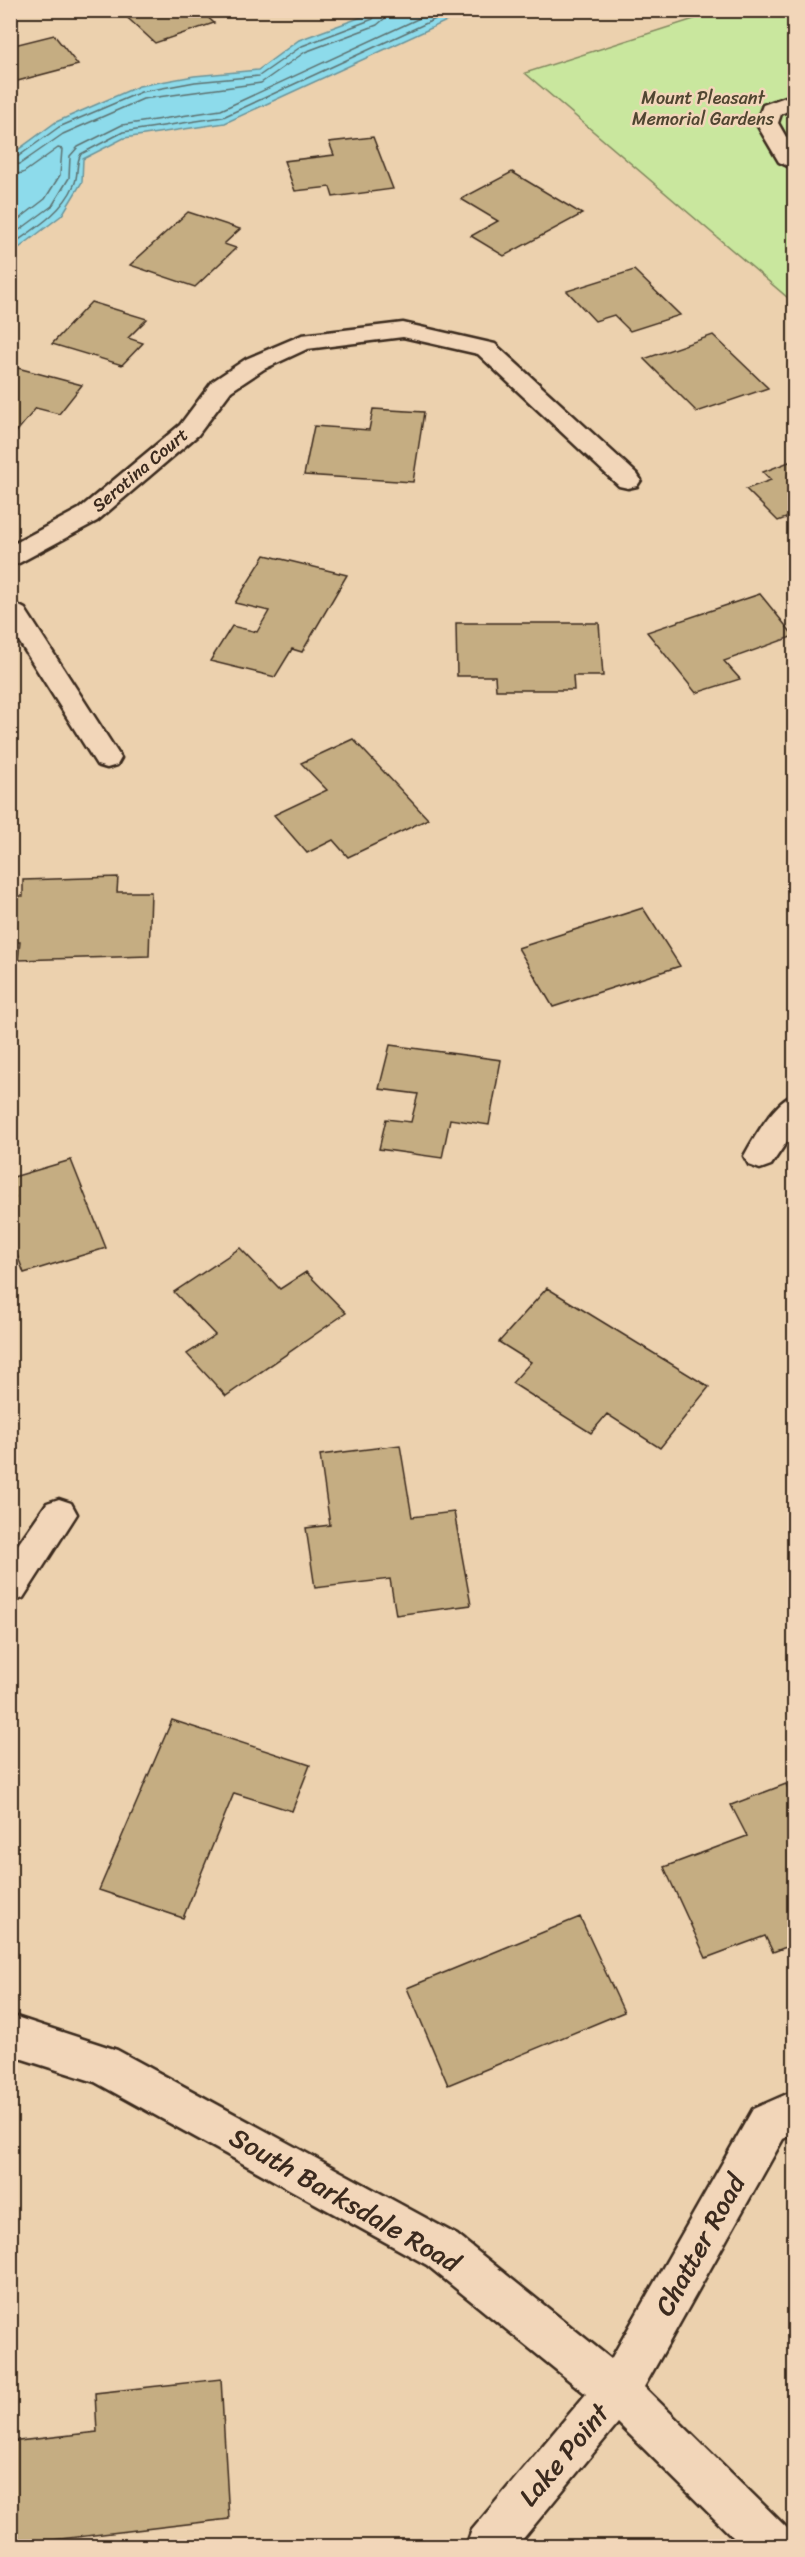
<svg xmlns="http://www.w3.org/2000/svg" width="805" height="2557" font-family="Sriracha,sans-serif">
  <rect width="100%" height="100%" fill="#ecd1ae"/>
  <filter id="ink" filterUnits="userSpaceOnUse"><feTurbulence type="fractalNoise" baseFrequency=".0167" numOctaves="2"/><feDisplacementMap in="SourceGraphic" scale="12" xChannelSelector="R" yChannelSelector="G"/><feConvolveMatrix kernelMatrix="1 2 1 2 8 2 1 2 1" color-interpolation-filters="sRGB"/></filter>
  <g filter="url(#ink)">
    <path fill="#c9e79e" stroke="#82885e" stroke-width="1.5" d="M 719,11 L 794,11 L 794,303 L 525,73 Z"/>
    <path fill="#8ddbeb" stroke="#6c9499" stroke-width="1.5" d="M 378,11 L 477,11 L 466,12 L 225,123 L 124,138 L 83,159 L 82,182 L 62,215 L 11,254 L 11,155 L 56,122 L 139,86 L 194,76 L 258,70 L 299,40 Z"/>
    <g fill="none" stroke-linecap="round" stroke-linejoin="round">
      <path stroke="#5c7170" stroke-width="1.5" d="M 10,159 L 16,158 L 59,127 L 141,92 L 195,82 L 259,76 L 302,46 L 373,19 L 378,10
        M 10,166 L 20,164 L 63,134 L 143,99 L 261,83 L 305,52 L 377,25 L 384,19 L 385,10
        M 10,175 L 23,173 L 58,148 L 62,149 L 60,175 L 45,199 L 10,226
        M 10,237 L 52,206 L 69,178 L 70,156 L 78,147 L 122,125 L 221,110 L 437,10
        M 10,246 C 34,229 62,213 74,185 C 79,175 75,164 81,154 L 123,132 L 223,117 L 455,10"/>
    </g>
    <path fill="#c5ad82" stroke="#3b2a1e" stroke-width="1.5" d="M 119,10 L 200,10 L 214,23 L 155,43 Z
      M 54,35 L 78,65 L 10,83 L 10,46 Z
      M 373,137 L 393,189 L 333,197 L 330,187 L 295,191 L 284,161 L 334,155 L 329,142 Z
      M 512,172 L 582,214 L 504,256 L 471,236 L 498,221 L 461,199 Z
      M 188,212 L 240,229 L 224,244 L 236,248 L 195,287 L 130,265 Z
      M 634,270 L 680,315 L 630,331 L 614,315 L 595,321 L 567,291 Z
      M 91,302 L 147,319 L 128,338 L 143,343 L 122,365 L 52,344 Z
      M 713,335 L 768,388 L 697,412 L 644,359 Z
      M 10,366 L 82,385 L 59,414 L 36,408 L 14,435 L 10,434 Z
      M 373,409 L 424,412 L 413,482 L 304,475 L 314,426 L 369,430 Z
      M 794,460 L 794,515 L 778,521 L 746,489 L 771,480 L 763,472 Z
      M 265,555 L 347,575 L 302,652 L 292,649 L 275,677 L 210,661 L 232,626 L 257,632 L 269,611 L 235,603 Z
      M 760,594 L 794,636 L 724,661 L 740,679 L 696,693 L 647,632 Z
      M 456,623 L 599,623 L 603,676 L 573,676 L 574,690 L 496,690 L 495,676 L 457,676 Z
      M 353,739 L 428,819 L 348,857 L 333,840 L 307,853 L 274,815 L 327,790 L 301,763 Z
      M 118,877 L 117,892 L 151,892 L 149,956 L 18,960 L 20,942 L 10,942 L 10,896 L 23,896 L 23,880 Z
      M 643,908 L 680,966 L 553,1007 L 518,948 Z
      M 390,1045 L 501,1060 L 489,1125 L 450,1119 L 442,1158 L 379,1149 L 386,1119 L 411,1122 L 418,1094 L 379,1089 Z
      M 71,1160 L 106,1248 L 24,1273 L 10,1236 L 10,1199 L 15,1198 L 10,1178 Z
      M 240,1248 L 280,1289 L 306,1272 L 346,1313 L 226,1396 L 187,1354 L 215,1335 L 174,1292 Z
      M 547,1288 L 709,1387 L 660,1448 L 607,1414 L 591,1433 L 512,1383 L 531,1362 L 499,1342 Z
      M 400,1445 L 412,1517 L 454,1512 L 471,1605 L 396,1615 L 390,1579 L 315,1588 L 306,1528 L 330,1525 L 320,1455 Z
      M 172,1720 L 310,1765 L 292,1811 L 234,1793 L 183,1918 L 99,1890 Z
      M 786,1784 L 794,1801 L 794,1944 L 773,1952 L 765,1936 L 706,1958 L 664,1867 L 747,1836 L 731,1805 Z
      M 580,1917 L 624,2012 L 448,2085 L 407,1988 Z
      M 221,2379 L 229,2519 L 10,2545 L 10,2442 L 97,2432 L 95,2393 Z"/>
    <g fill="none" stroke-linecap="round" stroke-linejoin="round">
      <g stroke="#3b2a1e" stroke-width="5">
        <path id="lane" d="M 794,94 L 794,108 L 781,114 L 778,123 L 794,151 L 794,169 L 779,162 L 756,123 L 763,105 Z
          M 10,601 L 25,609 L 121,758 L 117,765 L 107,768 L 97,765 L 10,627 Z"/>
      </g>
      <g stroke="#3b2a1e" stroke-width="5">
        <path id="street" d="M 403,323 L 495,344 L 637,474 L 641,480 L 637,486 L 628,488 L 619,486 L 478,354 L 403,337 L 307,349 L 264,369 L 231,391 L 198,435 L 97,521 L 19,563 L 10,565 L 10,546 L 79,509 L 180,425 L 213,381 L 246,359 L 302,335 Z
          M 794,1095 L 794,1131 L 771,1165 L 760,1169 L 749,1165 L 744,1156 C 754,1138 775,1101 794,1095 Z
          M 59,1499 L 71,1503 L 77,1514 L 23,1598 L 10,1603 L 10,1556 L 47,1503 Z
          M 10,2015 L 117,2050 L 457,2235 L 611,2359 L 753,2109 L 794,2091 L 794,2133 L 783,2139 L 644,2387 L 789,2530 L 794,2546 L 742,2546 L 618,2423 L 517,2546 L 466,2546 L 472,2530 L 586,2394 L 427,2265 L 95,2082 L 10,2055 Z"/>
      </g>
      <use href="#lane" fill="#f2d6b9" fill-rule="evenodd"/>
      <use href="#street" fill="#f2d6b9" fill-rule="evenodd"/>
    </g>
  </g>
  <g text-anchor="middle" stroke-width="5" stroke-linejoin="round" paint-order="stroke">
    <g font-size="18" fill="#504631" stroke="#f2d6b9">
      <text x="703" y="104">Mount Pleasant<tspan x="703" dy="21">Memorial Gardens</tspan></text>
    </g>
    <g font-size="18" fill="#3b2a1e" stroke="#f2d6b9">
      <text transform="translate(140 470) rotate(-40)" y="6">Serotina Court</text>
    </g>
    <g font-size="27" fill="#3b2a1e" stroke="#f2d6b9">
      <text transform="translate(345 2200) rotate(30)" y="9">South Barksdale Road</text>
      <text transform="translate(700 2245) rotate(-61)" y="9">Chatter Road</text>
      <text transform="translate(564 2455) rotate(-50)" y="9">Lake Point</text>
    </g>
  </g>
  <rect width="805" height="2557" fill="none" stroke="#f2d6b9" stroke-width="36"/>
  <rect x="18" y="18" width="769" height="2521" fill="none" stroke="#3b2a1e" stroke-width="2" filter="url(#ink)"/>
</svg>
